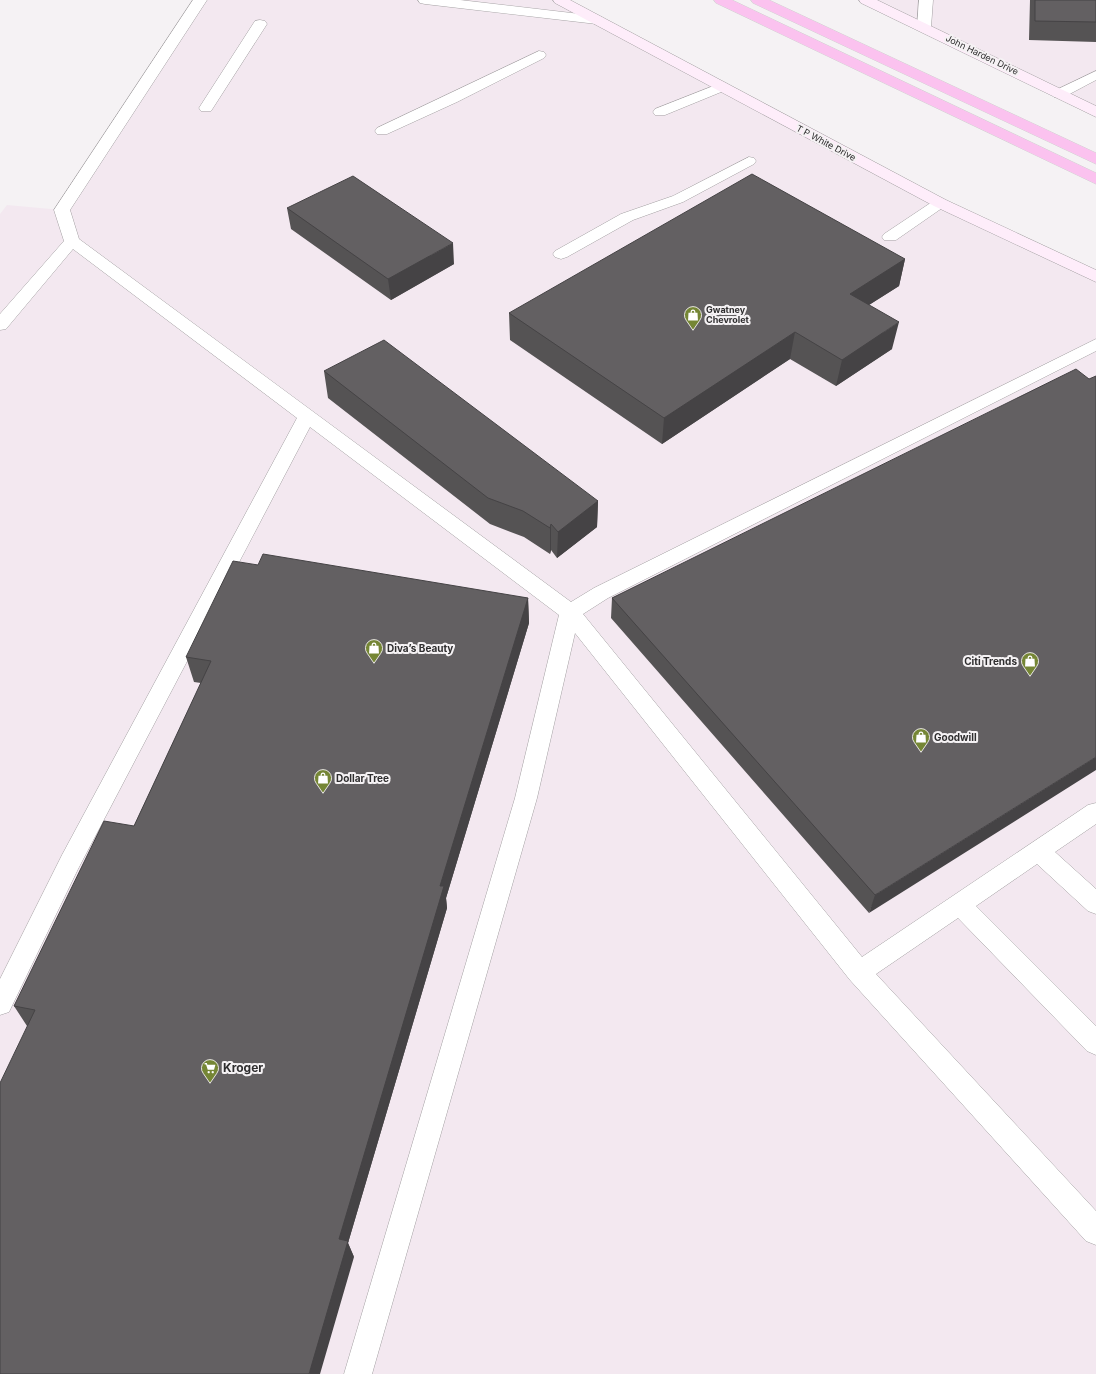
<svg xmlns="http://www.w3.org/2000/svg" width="1096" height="1374" font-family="Inter,sans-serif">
  <rect width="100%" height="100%" fill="#f5f2f4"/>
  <path fill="#f3e8f0" d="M 200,0 L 555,0 L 1096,277 L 1096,1374 L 0,1374 L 0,214 L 7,205 L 62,210 Z
    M 866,0 L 1096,0 L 1096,112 Z"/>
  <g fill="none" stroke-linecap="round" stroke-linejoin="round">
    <g stroke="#a3a0a2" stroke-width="1">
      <path id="service" d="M 193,0 L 207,0 L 70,210 L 79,239 L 571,602 L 594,588 L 1096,339 L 1096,351 L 608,598 L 583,614 L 862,957 L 1088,805 L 1096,803 L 1096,824 L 1055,852 L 1096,889 L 1096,914 L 1088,911 L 1037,864 L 976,906 L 1096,1026 L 1096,1055 L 1087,1051 L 958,918 L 876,974 L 1096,1211 L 1096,1245 L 1086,1241 L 850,980 L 575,633 L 537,798 L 372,1374 L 344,1374 L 515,798 L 559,615 L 310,427 L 78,869 L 9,1012 L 0,1015 L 0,979 L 62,855 L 297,418 L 73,249 L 6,329 L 0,330 L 0,314 L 64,241 L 54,210 Z
        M 919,0 L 933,0 L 931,27 L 929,30 L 919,30 L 917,27 Z
        M 260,20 L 265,21 L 267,24 L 213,108 L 211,111 L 201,111 L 199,108 L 253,24 L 255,21 Z
        M 539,51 L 544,52 L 546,55 L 544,58 L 457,102 L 387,134 L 377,134 L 375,131 L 377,128 Z
        M 1096,71 L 1096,80 L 1064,97 L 1054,97 L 1052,94 L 1054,91 Z
        M 721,83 L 726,84 L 728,87 L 726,90 L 665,115 L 655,115 L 653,112 L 655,109 Z
        M 749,157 L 754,158 L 756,161 L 754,164 L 683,202 L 633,220 L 567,257 L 561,259 L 555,257 L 553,254 L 555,251 L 621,214 L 673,196 Z
        M 940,198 L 945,200 L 948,203 L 945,206 L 896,240 L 884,240 L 882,237 L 884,234 L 935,200 Z"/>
    </g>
    <g stroke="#a3a0a2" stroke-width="1">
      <path id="minor" d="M 418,0 L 460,0 L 597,16 L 602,17 L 604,20 L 602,23 L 597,24 L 425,4 L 420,3 Z"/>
    </g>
    <g stroke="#a3a0a2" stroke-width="1">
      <path id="secondary" d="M 553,0 L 570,0 L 946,200 L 1096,270 L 1096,282 L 934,206 L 555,3 Z
        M 859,0 L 877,0 L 1096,106 L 1096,117 L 861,3 Z"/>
    </g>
    <g stroke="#d1d1d1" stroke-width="1">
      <path id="motorway" d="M 714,0 L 732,0 L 1096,173 L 1096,184 L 716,3 Z
        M 751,0 L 769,0 L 1096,153 L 1096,164 L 753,3 Z"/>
    </g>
    <use href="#service" fill="#fff" fill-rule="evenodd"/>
    <use href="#minor" fill="#fff" fill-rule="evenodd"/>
    <use href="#secondary" fill="#feedfa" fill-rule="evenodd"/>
    <use href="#motorway" fill="#fbc2ef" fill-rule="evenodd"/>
  </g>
  <path fill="#555354" d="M 1030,0 L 1096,0 L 1096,42 L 1029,40 Z
    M 287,208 L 454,264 L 391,300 L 291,229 Z
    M 905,259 L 899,286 L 869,305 L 892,349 L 836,386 L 790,359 L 662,444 L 510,340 L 509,313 Z
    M 324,371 L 598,501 L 597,527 L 557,558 L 551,550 L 550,554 L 524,537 L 490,524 L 328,398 Z
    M 1089,379 L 869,913 L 611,618 L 612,598 Z
    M 258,565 L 528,598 L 529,623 L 446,898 L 447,908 L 348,1243 L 354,1257 L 27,1026 L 14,1006 L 134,826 L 201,683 L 194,682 L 186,657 Z"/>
  <path fill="#454345" d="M 453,243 L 454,264 L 391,300 L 388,279 Z
    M 905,259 L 899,286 L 845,320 L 850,294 Z
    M 899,322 L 892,349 L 836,386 L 842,360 Z
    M 795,332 L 790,359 L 662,444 L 664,418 Z
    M 598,501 L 597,527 L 557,558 L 558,532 Z
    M 551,524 L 551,550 L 550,554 L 550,528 Z
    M 528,598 L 529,623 L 446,898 L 447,908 L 348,1243 L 354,1257 L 320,1374 L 309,1374 L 339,1239 L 440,886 Z
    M 1096,757 L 1096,770 L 869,913 L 875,895 Z"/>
  <path fill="#636062" stroke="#454345" d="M 1035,0 L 1096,0 L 1096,22 L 1035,21 Z
    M 752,174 L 905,259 L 850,294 L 899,322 L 842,360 L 795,332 L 664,418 L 509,313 Z
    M 353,176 L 453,243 L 388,279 L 287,208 Z
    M 384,340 L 598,501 L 558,532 L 551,524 L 550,528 L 523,511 L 488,498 L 324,371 Z
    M 1076,369 L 1089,379 L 1096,376 L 1096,757 L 875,895 L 612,598 Z
    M 263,554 L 528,598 L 440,886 L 444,886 L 339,1239 L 348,1241 L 309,1374 L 0,1374 L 0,1083 L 35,1010 L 14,1006 L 104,821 L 134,826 L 211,661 L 186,657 L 233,561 L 258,565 Z"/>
  <defs>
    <g id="shop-pin" transform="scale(0.9)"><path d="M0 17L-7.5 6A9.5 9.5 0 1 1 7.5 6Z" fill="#758635" stroke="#f5f2f4"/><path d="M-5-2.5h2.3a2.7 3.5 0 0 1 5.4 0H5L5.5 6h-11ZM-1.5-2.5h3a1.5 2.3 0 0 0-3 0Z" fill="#fff"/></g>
    <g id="supermarket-pin" transform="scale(0.9)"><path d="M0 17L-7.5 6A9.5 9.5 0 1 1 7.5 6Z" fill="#758635" stroke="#f5f2f4"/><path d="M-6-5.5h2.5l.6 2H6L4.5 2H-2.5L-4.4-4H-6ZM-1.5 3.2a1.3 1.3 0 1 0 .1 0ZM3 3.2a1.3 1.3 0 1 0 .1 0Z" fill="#fff"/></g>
  </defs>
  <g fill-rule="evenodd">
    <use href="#shop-pin" x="693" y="315"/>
    <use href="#shop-pin" x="374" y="648"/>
    <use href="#shop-pin" x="1030" y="661"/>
    <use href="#shop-pin" x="921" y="737"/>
    <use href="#shop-pin" x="323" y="778"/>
    <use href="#supermarket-pin" x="210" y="1068"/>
  </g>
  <g text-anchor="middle" stroke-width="4" stroke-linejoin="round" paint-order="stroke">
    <g font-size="9" fill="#2f2e2f" stroke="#f5f2f4">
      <text transform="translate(982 55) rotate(26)" y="3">John Harden Drive</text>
      <text transform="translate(826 143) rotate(28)" y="3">T P White Drive</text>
    </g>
    <g font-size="9" font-weight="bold" fill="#2f2e2f" stroke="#f5f2f4" text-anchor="start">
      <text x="706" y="313">Gwatney<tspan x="706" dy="10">Chevrolet</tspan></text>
    </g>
    <g font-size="10" font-weight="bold" fill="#2f2e2f" stroke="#f5f2f4" text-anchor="start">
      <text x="387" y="652">Diva’s Beauty</text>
      <text x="1017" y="665" text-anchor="end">Citi Trends</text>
      <text x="934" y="741">Goodwill</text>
      <text x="336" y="782">Dollar Tree</text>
    </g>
    <g font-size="12" font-weight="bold" fill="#2f2e2f" stroke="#f5f2f4" text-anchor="start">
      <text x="223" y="1072">Kroger</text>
    </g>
  </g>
</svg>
